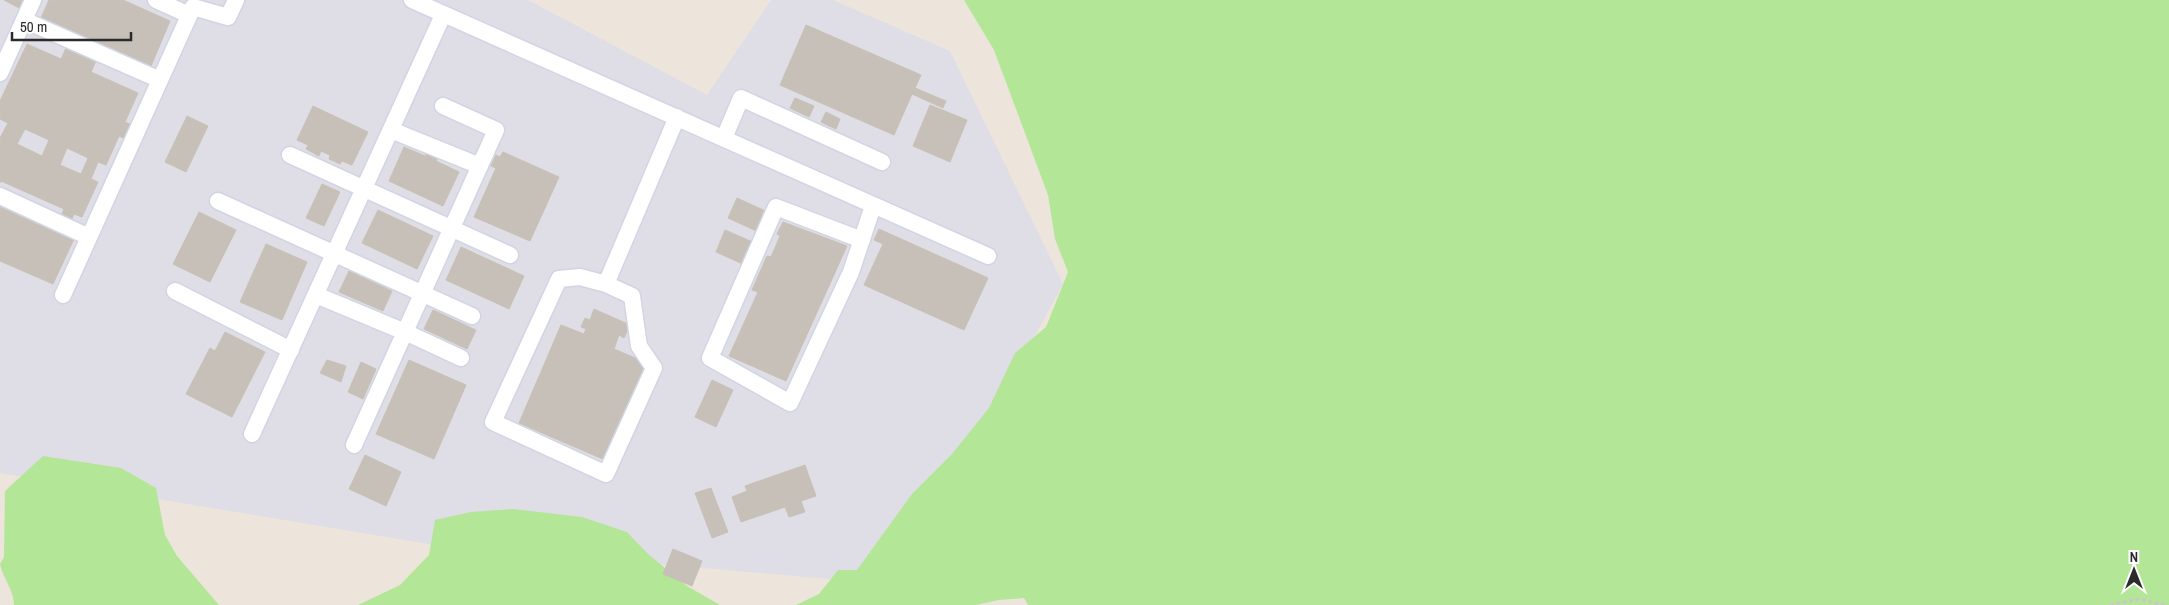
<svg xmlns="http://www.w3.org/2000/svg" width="2169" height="605" font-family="'Archivo Narrow',sans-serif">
  <rect width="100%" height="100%" fill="#ede5dc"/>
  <path fill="#dfdde5" d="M 0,0 L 528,0 L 707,95 L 771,0 L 833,0 L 950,51 L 1063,284 L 900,585 L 435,545 L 0,473 Z"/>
  <path fill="#b3e696" d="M 964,0 L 2169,0 L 2169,605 L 1028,605 L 1024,598 L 999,600 L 976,605 L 796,605 L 819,594 L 838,570 L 857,570 L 912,494 L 952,454 L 989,408 L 1015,353 L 1046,327 L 1068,272 L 1055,239 L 1048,195 L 994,50 Z
    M 43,456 L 121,468 L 156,488 L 165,535 L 177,556 L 219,605 L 14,605 C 14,590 3,579 0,564 L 4,557 L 5,491 Z
    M 513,509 L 582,517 L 627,532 L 648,554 L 687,586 L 720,605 L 358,605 L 400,585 L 429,555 L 435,520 L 471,512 Z"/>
  <path fill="#c6c0b8" stroke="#c9c1b5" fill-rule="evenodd" d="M 4,0 L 25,0 L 21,9 Z
    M 49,0 L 123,0 L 170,21 L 151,66 L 103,45 L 91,72 L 138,93 L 125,122 L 134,126 L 128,140 L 119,136 L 106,165 L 98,162 L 91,179 L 98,182 L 82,217 L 74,214 L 65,235 L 74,239 L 53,284 L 0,261 L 0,207 L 55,232 L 64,209 L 1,181 L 0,183 L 0,138 L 8,123 L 0,119 L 0,101 L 27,44 L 61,59 L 66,48 L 81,55 L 88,38 L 41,18 ZM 25,129 L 49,140 L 42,156 L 17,144 ZM 67,148 L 88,158 L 81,174 L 60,165 Z
    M 806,25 L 921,75 L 915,88 L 946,101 L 943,108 L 912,94 L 894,135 L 780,85 Z
    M 795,98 L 814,106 L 809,117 L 790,108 Z
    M 930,105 L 967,120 L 950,162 L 913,146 Z
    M 313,106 L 368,132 L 352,165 L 342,161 L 340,164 L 329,159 L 330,155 L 321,151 L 319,156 L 306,149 L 308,145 L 297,140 Z
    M 826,112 L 840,119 L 836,129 L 821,122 Z
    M 187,116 L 208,126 L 186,172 L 165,162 Z
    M 404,147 L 425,156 L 426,154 L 437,159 L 436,161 L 459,172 L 443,206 L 389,181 Z
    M 503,152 L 559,177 L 530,241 L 474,217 L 496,168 L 491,166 L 496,155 L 500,157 Z
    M 322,184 L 340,192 L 324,226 L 306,218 Z
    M 737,198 L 772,214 L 763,234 L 728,218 Z
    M 378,210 L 433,236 L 417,269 L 362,243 Z
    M 199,212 L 236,230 L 210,282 L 173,264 Z
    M 783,222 L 847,246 L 786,381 L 729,356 L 758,292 L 752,290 L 767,256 L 771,257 L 780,236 L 777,234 Z
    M 879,229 L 988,278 L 964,330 L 864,285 L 883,244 L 874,240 Z
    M 725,230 L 755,243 L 745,265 L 716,252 Z
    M 266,244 L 307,262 L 282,320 L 240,302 Z
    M 461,247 L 524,276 L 509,309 L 446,280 Z
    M 349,271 L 392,291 L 383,311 L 339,292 Z
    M 594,309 L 630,325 L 624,338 L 619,335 L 614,349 L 647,363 L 605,460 L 519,423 L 561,325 L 584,334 L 586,329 L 581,327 L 585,318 L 590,320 Z
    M 433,310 L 476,330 L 467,349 L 424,329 Z
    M 225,332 L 265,352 L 232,417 L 186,394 L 210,348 L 215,351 Z
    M 327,360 L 346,366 L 341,382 L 320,373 Z
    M 409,360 L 466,385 L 434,459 L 376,434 Z
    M 361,362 L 376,369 L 363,399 L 348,392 Z
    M 712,380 L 733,390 L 716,427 L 695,417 Z
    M 365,455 L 401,472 L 386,506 L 349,489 Z
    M 805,465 L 816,496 L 801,501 L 805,512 L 789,517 L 785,507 L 741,522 L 732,497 L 747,491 L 745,486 Z
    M 711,488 L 728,532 L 712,538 L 695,493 Z
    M 673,549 L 702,561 L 692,586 L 663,574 Z"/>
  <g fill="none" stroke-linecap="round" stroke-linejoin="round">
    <g stroke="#d1d5e4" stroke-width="19">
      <path id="minor" d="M 156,0 L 189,15
        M 412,0 L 988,256
        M 24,20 L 160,80
        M 0,73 L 33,0
        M 391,130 L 480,166
        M 724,138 L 741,98 L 882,162
        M 290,155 L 510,255
        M 0,196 L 89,237
        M 218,201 L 472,316
        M 862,240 L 776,207 L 710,358 L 790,403 L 851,272 L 873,206
        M 606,284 L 580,277 L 559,279 L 493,422 L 606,474 L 654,368 L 639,346 L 632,296 L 606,284 L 677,117
        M 175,291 L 291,350
        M 63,295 L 193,7 L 228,17 L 236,0
        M 316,295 L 405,332 L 461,358
        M 252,434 L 443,15
        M 354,445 L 496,130 L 443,106"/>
    </g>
    <path stroke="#c8c8c8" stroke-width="3" stroke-dasharray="4 2.5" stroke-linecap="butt" d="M 2110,605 L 2139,599 L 2165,605"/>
    <use href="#minor" stroke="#fff" stroke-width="16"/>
  </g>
  <g transform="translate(2134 570)" stroke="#ffffff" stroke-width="4" paint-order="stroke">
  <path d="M0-4L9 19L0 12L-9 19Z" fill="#2b2b2b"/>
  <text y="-8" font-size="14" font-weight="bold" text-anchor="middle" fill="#2b2b2b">N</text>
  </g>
  <path d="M12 32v8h119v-8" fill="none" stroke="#2b2b2b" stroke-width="2.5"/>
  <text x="20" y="32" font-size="15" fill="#2b2b2b" stroke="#ffffff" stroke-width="4" paint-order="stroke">50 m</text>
</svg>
